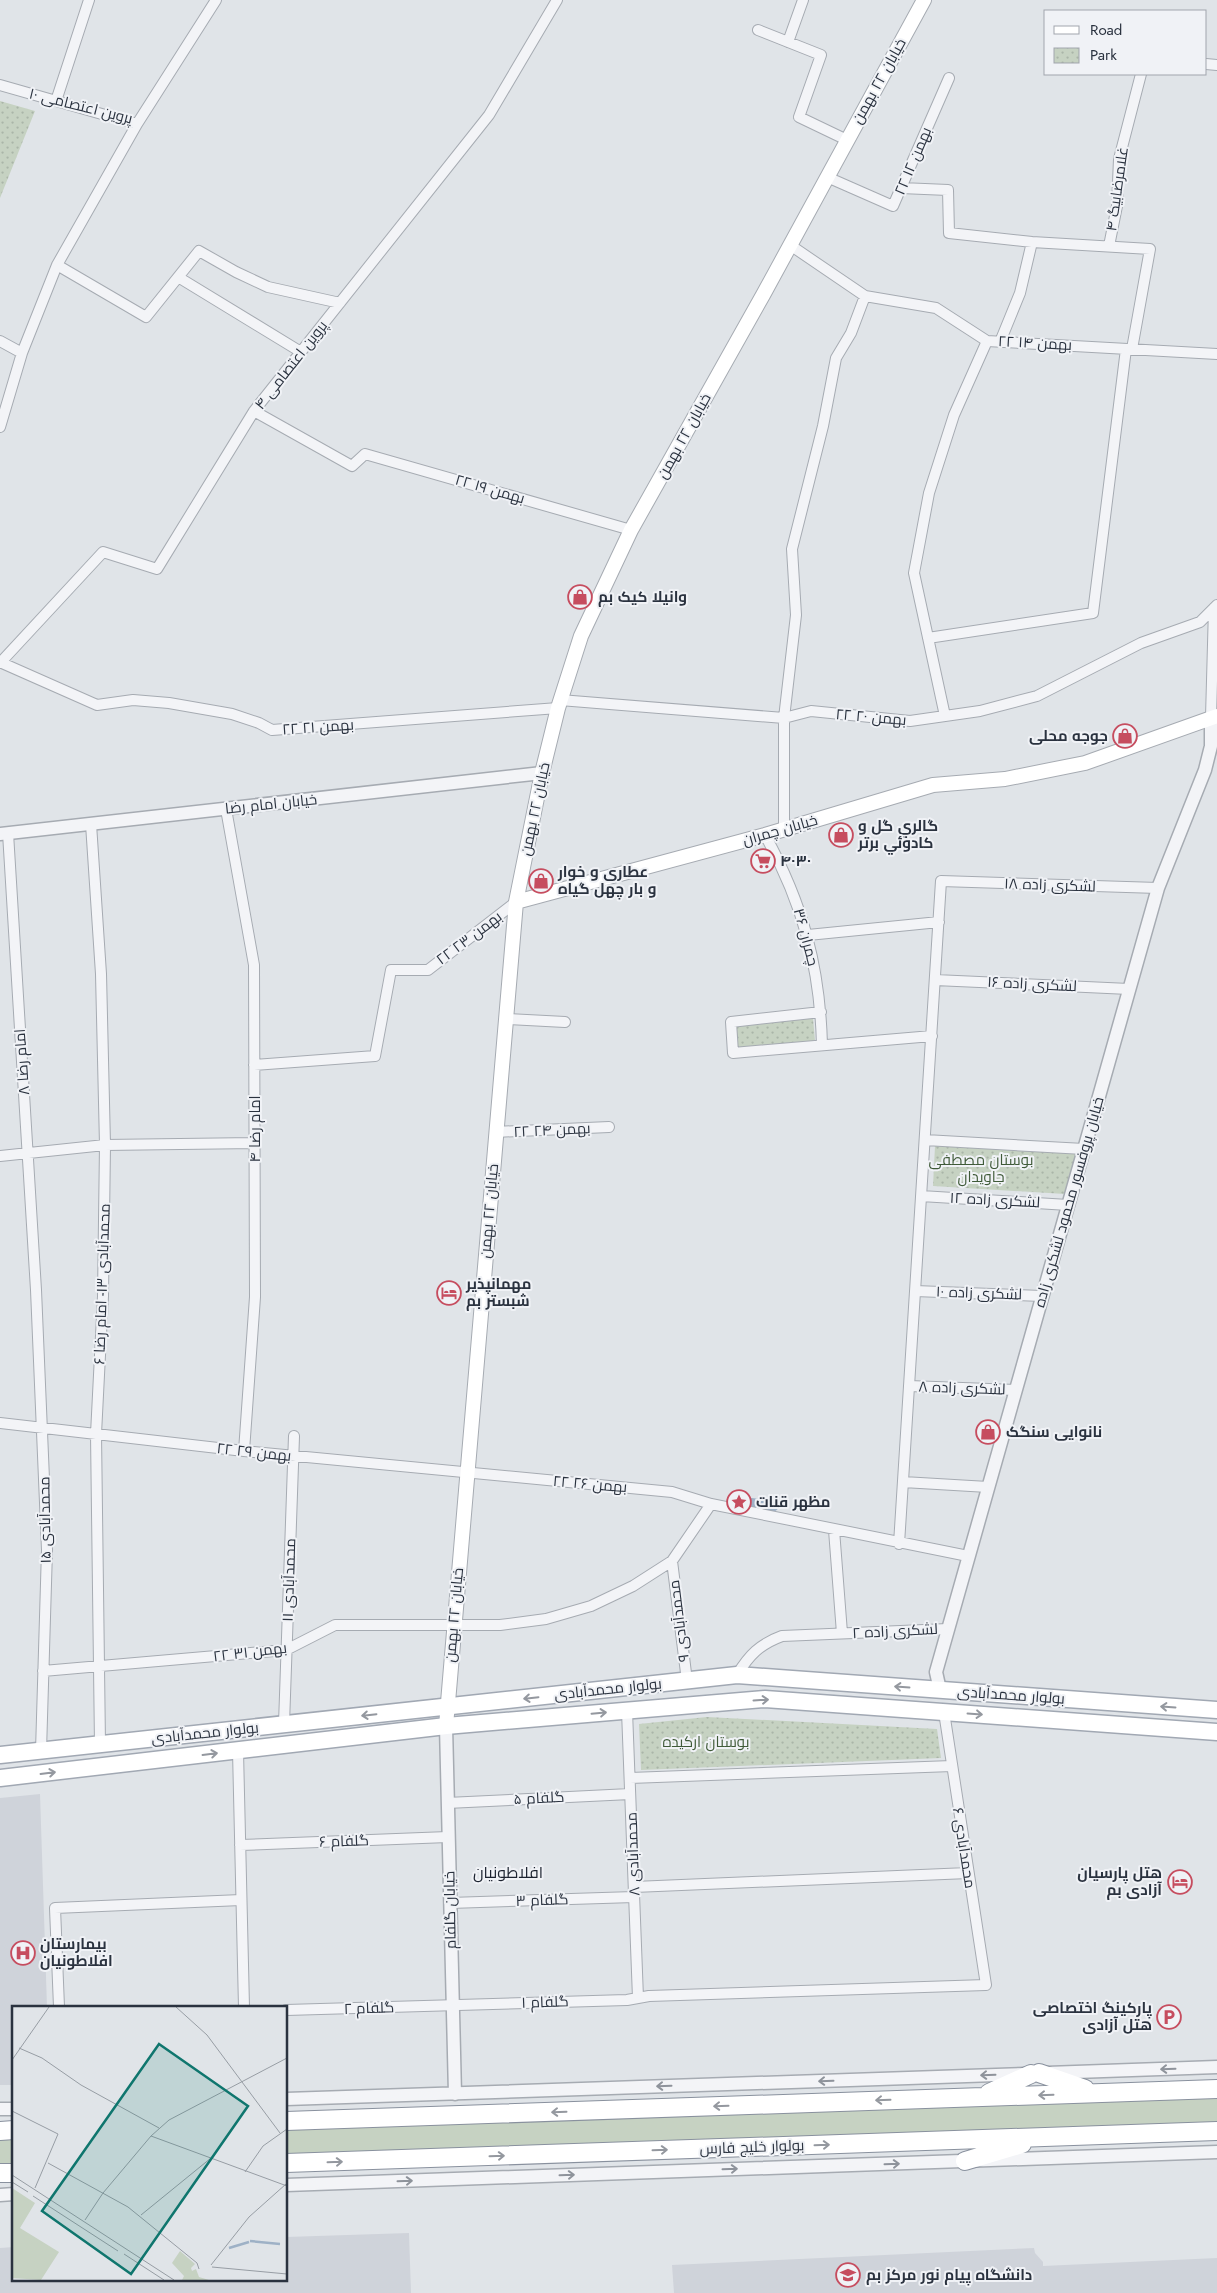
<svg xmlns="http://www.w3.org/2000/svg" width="1217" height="2293" font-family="Jost,Cairo,sans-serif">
  <defs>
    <pattern id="park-dots" width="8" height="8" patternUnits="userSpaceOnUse" patternTransform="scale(1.25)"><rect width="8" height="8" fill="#c6d2c2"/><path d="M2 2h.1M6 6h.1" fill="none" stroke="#aab5a8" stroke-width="1.8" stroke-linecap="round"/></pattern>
  </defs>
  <rect width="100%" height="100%" fill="#e0e4e8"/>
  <path fill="#cfd3da" d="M 40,1794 L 47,2007 L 14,2007 L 14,2085 L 0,2085 L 0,1798 Z
    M 409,2233 L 411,2293 L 0,2293 L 0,2248 L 14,2247 L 14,2279 L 286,2279 L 286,2237 Z
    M 1034,2248 L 1035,2253 L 1043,2262 L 1043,2266 L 1217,2258 L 1217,2293 L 674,2293 L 672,2265 Z"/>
  <path fill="#c6d2c2" d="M 1217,2098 L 1217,2122 L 286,2154 L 286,2130 Z
    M 14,2139 L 14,2163 L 0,2164 L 0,2140 Z"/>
  <path fill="url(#park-dots)" d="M 0,101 L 35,111 L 0,198 Z
    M 813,1018 L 815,1041 L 737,1049 L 735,1027 Z
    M 935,1146 L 1076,1154 L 1065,1194 L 933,1186 Z
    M 707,1717 L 937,1729 L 941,1758 L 641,1770 L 639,1724 Z"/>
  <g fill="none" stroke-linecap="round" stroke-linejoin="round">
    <path stroke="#9eb1c6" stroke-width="11" d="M 739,1502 L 773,1506"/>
    <g stroke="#a6abb2" stroke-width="12">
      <path id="minor" d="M 758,30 L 821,55 L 799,117 L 847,140
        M 788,42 L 803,0
        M 1206,64 L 1217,65
        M 0,85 L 137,124 L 216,0
        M 56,101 L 89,0
        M 827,177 L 893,206 L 949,78
        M 901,188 L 948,190 L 949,233 L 1032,242 L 1150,249 L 1132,349
        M 790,245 L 865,296 L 936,308 L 987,341 L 1217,354
        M 1109,246 L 1117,206 L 1119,159 L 1141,74
        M 57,265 L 146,317 L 199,251 L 236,272 L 268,287 L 340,303
        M 178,277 L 301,352
        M 0,341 L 22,353 L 0,427
        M 1000,342 L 1020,293 L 1032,242
        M 22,353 L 57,265 L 137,124
        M 254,411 L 352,466 L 365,454 L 631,530
        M 928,638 L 1093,613 L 1126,349
        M 0,663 L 103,552 L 157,569 L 254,411 L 489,115 L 557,0
        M 2,663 L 97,705 L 133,700 L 169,703 L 232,714 L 259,723 L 272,730 L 558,708
        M 560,700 L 784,718 L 811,711 L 910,721 L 980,711 L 1037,696 L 1141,643 L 1200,622 L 1217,605
        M 945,716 L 914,573 L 929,493 L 954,415 L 987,341
        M 1211,717 L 1214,608
        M 226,809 L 254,965 L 255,1297 L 244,1451
        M 91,824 L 101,974 L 105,1145 L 103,1296 L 96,1434 L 100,1744
        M 784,830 L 784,718 L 796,615 L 792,549 L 823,426 L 836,358 L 851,333 L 865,296
        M 8,833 L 36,1290 L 47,1550 L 41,1751
        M 765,835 C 803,904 820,967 822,1045
        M 808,935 L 939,922
        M 935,980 L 1129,989
        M 821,1012 L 731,1022 L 733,1053 L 932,1036
        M 506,1019 L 565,1022
        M 254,1065 L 375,1056 L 391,970 L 428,970 L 516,902
        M 495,1132 L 609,1127
        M 925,1140 L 1084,1149
        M 0,1156 L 105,1145 L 255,1143
        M 921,1196 L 1068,1205
        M 915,1291 L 1042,1296
        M 909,1386 L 1016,1390
        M 0,1423 L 244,1451 L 672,1492 L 711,1504 L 968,1556
        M 903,1482 L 988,1487
        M 834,1530 L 842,1633
        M 899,1544 L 941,881 L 1158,888
        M 672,1561 L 687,1681
        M 43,1671 L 286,1650 L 335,1625 L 500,1625 L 546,1619 L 591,1606 L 633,1586 L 672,1561 L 711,1504
        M 737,1675 C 749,1655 760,1644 782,1636 L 948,1629
        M 627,1711 L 638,1998
        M 284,1724 L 294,1436
        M 238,1751 L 244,2007
        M 630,1778 L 952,1766
        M 447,1803 L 630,1794
        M 240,1845 L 448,1837
        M 634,1887 L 968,1873
        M 450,1903 L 634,1897
        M 59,2007 L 55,1908 L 241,1900
        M 286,2010 L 627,2000 L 649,1996 L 986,1985 L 944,1712"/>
    </g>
    <g stroke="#a6abb2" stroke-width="15">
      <path id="tertiary" d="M 0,834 L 542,773
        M 940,1690 L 936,1672 L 1158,888 L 1205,770 L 1211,746 L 1211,717
        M 446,1726 L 455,2094
        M 1047,2073 L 1217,2067
        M 286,2099 L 1025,2074
        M 0,2109 L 14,2109
        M 286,2185 L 1217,2152
        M 0,2195 L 14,2194"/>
    </g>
    <g stroke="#a6abb2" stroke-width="16">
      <path id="secondary" d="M 516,902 L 765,835 L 933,785 L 1005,779 L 1085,763 L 1217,716
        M 446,1726 L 516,902 L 542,773 L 558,708 L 581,636 L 631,530 L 763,295 L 924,0"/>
    </g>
    <g stroke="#a1a8b3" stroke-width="19">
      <path id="primary" d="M 0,1755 L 737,1675 L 1217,1710
        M 0,1778 L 446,1726 L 765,1699 L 1217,1732"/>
    </g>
    <g stroke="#89919e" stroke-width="20">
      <path id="trunk" d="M 1039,2073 L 1085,2089
        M 989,2093 L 1031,2074
        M 286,2121 L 1217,2089
        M 0,2131 L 14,2130
        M 965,2161 L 1022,2144
        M 286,2163 L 1217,2131
        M 0,2173 L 14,2173"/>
    </g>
    <use href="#minor" stroke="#f3f4f7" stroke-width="10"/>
    <use href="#tertiary" stroke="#f3f4f7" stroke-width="12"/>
    <use href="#secondary" stroke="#fff" stroke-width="14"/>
    <use href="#primary" stroke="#fff" stroke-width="16"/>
    <use href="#trunk" stroke="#fff" stroke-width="18"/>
  </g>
  <defs><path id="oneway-shaft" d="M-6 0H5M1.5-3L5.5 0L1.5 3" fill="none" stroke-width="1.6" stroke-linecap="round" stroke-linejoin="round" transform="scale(1.25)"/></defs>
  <g stroke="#94989f">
    <use href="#oneway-shaft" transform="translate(902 1687) rotate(-176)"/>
    <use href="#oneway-shaft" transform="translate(531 1698) rotate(174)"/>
    <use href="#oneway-shaft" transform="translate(761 1700) rotate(-3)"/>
    <use href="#oneway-shaft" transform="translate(1168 1707) rotate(-176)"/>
    <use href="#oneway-shaft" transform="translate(599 1713) rotate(-5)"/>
    <use href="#oneway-shaft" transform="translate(975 1714) rotate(4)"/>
    <use href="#oneway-shaft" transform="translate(369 1715) rotate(174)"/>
    <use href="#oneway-shaft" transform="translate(210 1754) rotate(-7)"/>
    <use href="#oneway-shaft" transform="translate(48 1773) rotate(-7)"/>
    <use href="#oneway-shaft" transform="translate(1046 2095) rotate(178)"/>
    <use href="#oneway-shaft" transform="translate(883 2100) rotate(178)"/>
    <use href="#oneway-shaft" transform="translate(721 2106) rotate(178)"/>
    <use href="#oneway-shaft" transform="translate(559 2112) rotate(178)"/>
    <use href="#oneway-shaft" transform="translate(822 2145) rotate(-2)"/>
    <use href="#oneway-shaft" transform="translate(660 2150) rotate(-2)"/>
    <use href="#oneway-shaft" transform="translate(497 2156) rotate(-2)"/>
    <use href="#oneway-shaft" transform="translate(335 2162) rotate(-2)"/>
  </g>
  <g stroke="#8e939b">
    <use href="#oneway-shaft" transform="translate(1168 2069) rotate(178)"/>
    <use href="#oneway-shaft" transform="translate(988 2075) rotate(178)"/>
    <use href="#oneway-shaft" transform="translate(826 2081) rotate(178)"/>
    <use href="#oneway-shaft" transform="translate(664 2086) rotate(178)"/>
    <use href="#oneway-shaft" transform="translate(892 2164) rotate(-2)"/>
    <use href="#oneway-shaft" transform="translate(730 2169) rotate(-2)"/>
    <use href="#oneway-shaft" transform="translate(567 2175) rotate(-2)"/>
    <use href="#oneway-shaft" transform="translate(405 2181) rotate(-2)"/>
  </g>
  <defs>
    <g id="shop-ring" transform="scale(1.25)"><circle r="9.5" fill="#f0f2f6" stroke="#c64d5f" stroke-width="1.5"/><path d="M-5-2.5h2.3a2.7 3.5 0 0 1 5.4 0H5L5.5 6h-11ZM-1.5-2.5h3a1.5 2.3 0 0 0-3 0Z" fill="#c64d5f"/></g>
    <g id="supermarket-ring" transform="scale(1.25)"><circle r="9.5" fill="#f0f2f6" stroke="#c64d5f" stroke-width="1.5"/><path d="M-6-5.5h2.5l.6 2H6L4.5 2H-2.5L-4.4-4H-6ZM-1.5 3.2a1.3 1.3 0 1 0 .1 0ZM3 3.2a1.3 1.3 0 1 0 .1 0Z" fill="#c64d5f"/></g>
    <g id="hotel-ring" transform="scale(1.25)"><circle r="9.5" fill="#f0f2f6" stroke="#c64d5f" stroke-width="1.5"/><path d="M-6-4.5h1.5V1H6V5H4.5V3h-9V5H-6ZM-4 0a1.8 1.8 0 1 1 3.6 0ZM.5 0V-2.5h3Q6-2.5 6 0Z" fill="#c64d5f"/></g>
    <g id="sight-ring" transform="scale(1.25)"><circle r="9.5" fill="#f0f2f6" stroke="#c64d5f" stroke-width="1.5"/><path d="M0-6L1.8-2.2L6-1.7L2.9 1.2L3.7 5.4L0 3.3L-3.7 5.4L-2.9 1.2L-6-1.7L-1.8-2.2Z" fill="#c64d5f"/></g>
    <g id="hospital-ring" transform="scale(1.25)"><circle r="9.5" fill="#f0f2f6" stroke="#c64d5f" stroke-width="1.5"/><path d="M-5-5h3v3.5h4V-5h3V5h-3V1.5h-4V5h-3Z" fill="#c64d5f"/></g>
    <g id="parking-ring" transform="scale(1.25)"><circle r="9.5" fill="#f0f2f6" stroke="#c64d5f" stroke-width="1.5"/><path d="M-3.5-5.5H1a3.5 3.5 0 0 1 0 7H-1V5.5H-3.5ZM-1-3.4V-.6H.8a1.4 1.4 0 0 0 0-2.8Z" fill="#c64d5f"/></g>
    <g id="university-ring" transform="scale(1.25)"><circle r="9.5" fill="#f0f2f6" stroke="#c64d5f" stroke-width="1.5"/><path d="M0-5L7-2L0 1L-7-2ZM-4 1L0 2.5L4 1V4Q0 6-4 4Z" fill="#c64d5f"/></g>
  </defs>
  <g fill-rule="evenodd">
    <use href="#shop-ring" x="580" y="597"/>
    <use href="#shop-ring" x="1125" y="736"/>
    <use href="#shop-ring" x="841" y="835"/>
    <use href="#supermarket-ring" x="763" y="861"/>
    <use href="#shop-ring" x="541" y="881"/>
    <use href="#hotel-ring" x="449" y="1293"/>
    <use href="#shop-ring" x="988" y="1432"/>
    <use href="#sight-ring" x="739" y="1502"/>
    <use href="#hotel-ring" x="1180" y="1882"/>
    <use href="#hospital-ring" x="23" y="1953"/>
    <use href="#parking-ring" x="1169" y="2017"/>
    <use href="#university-ring" x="848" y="2275"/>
  </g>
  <g text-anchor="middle" stroke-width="4" stroke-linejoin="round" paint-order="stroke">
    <g font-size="15" fill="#2a323f" stroke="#f0f2f6">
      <text transform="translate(879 81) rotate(-61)" y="5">خیابان ۲۲ بهمن</text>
      <text transform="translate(81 106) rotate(14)" y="5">پروین اعتصامی ۱۰</text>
      <text transform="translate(913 161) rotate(-67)" y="5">۲۲ بهمن ۱۲</text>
      <text transform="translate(1117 189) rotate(-82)" y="5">غلامرضابیگ ۴</text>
      <text transform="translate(1035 343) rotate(3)" y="5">۲۲ بهمن ۱۴</text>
      <text transform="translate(291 365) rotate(-52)" y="5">پروین اعتصامی ۴</text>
      <text transform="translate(684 436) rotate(-61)" y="5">خیابان ۲۲ بهمن</text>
      <text transform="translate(490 489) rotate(16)" y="5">۲۲ بهمن ۱۹</text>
      <text transform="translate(871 717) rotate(5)" y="5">۲۲ بهمن ۲۰</text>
      <text transform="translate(318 727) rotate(-4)" y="5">۲۲ بهمن ۲۱</text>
      <text transform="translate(271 804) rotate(-6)" y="5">خیابان امام رضا</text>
      <text transform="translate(535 809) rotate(-78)" y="5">خیابان ۲۲ بهمن</text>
      <text transform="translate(780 830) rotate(-16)" y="5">خیابان چمران</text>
      <text transform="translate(1050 885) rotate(2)" y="5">لشکری زاده ۱۸</text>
      <text transform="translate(806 937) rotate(75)" y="5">چمران ۳۶</text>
      <text transform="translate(469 938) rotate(-37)" y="5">۲۲ بهمن ۲۳</text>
      <text transform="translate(1032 984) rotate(3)" y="5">لشکری زاده ١۶</text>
      <text transform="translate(22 1062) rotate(-94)" y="5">امام رضا ۸</text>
      <text transform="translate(255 1129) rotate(-90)" y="5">امام رضا ۴</text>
      <text transform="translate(552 1130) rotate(-3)" y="5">۲۲ بهمن ۲۴</text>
      <text transform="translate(995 1200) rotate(3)" y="5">لشکری زاده ١٢</text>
      <text transform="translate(1069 1202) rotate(-74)" y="5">خیابان پروفسور محمود لشکری زاده</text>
      <text transform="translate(489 1211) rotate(-85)" y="5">خیابان ۲۲ بهمن</text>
      <text transform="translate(102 1284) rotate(-88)" y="5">محمدآبادی ۱۳- امام رضا ۶</text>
      <text transform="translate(979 1293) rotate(2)" y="5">لشکری زاده ١٠</text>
      <text transform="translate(962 1388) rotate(2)" y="5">لشکری زاده ٨</text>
      <text transform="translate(254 1452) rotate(6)" y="5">۲۲ بهمن ۲۹</text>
      <text transform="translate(590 1484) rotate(5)" y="5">۲۲ بهمن ۲۶</text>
      <text transform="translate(45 1520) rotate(-91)" y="5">محمدآبادی ۱۵</text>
      <text transform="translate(289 1580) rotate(-88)" y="5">محمدآبادی ۱۱</text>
      <text transform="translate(454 1615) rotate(-85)" y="5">خیابان ۲۲ بهمن</text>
      <text transform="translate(679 1621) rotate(-97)" y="5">محمدآبادی ۹</text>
      <text transform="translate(895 1631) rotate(-3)" y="5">لشکری زاده ۲</text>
      <text transform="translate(250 1652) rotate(-7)" y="5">۲۲ بهمن ۳۱</text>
      <text transform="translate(608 1689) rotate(-6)" y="5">بولوار محمدآبادی</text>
      <text transform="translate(1011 1695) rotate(4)" y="5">بولوار محمدآبادی</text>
      <text transform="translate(205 1733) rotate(-6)" y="5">بولوار محمدآبادی</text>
      <text transform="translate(539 1798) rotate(-3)" y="5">گلفام ۵</text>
      <text transform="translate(344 1841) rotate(-2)" y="5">گلفام ۶</text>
      <text transform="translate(964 1848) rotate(81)" y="5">محمدآبادی ۶</text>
      <text transform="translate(633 1854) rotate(-92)" y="5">محمدآبادی ۸</text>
      <text transform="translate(542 1900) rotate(-2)" y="5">گلفام ۳</text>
      <text transform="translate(450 1910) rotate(-91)" y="5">خیابان گلفام</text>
      <text transform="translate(545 2002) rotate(-2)" y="5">گلفام ۱</text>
      <text transform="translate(369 2008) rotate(-2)" y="5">گلفام ۲</text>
      <text transform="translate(752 2147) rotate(-2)" y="5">بولوار خلیج فارس</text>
    </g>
    <g font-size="15" font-weight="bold" fill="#2a323f" stroke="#f0f2f6" text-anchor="start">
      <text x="598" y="602">وانیلا کیک بم</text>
      <text x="1108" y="741" text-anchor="end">جوجه محلی</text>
      <text x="858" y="831">گالري گل و<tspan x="858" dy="17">كادوئي برتر</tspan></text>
      <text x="780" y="866">۴۰۳۰</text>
      <text x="558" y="877">عطاری و خوار<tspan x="558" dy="17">و بار چهل گیاه</tspan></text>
      <text x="466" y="1289">مهمانپذیر<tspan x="466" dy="17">شبستر بم</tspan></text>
      <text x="1006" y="1437">نانوایی سنگک</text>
      <text x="756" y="1507">مظهر قنات</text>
      <text x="1162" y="1878" text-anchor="end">هتل پارسیان<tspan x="1162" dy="17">آزادی بم</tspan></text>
      <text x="40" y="1949">بیمارستان<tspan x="40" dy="17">افلاطونیان</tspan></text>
      <text x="1152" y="2013" text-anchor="end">پارکینگ اختصاصی<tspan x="1152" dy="17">هتل آزادی</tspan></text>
      <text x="866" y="2280">دانشگاه پیام نور مرکز بم</text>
    </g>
    <g font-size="15" fill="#3f5a38" stroke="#f0f2f6">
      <text x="981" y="1165">بوستان مصطفی<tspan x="981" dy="17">جاویدان</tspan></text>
      <text x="706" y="1747">بوستان ارکیده</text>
    </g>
    <g font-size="16" fill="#1c2330" stroke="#f0f2f6">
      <text x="508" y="1878">افلاطونیان</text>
    </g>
  </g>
  <g transform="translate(12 2006)">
    <rect width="275" height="275" fill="#e0e4e8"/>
    <path d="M 0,182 L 23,197 L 8,222 L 47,246 L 29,274 L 0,272 ZM 168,245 L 183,258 L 179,262 L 180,265 L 184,263 L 187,271 L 197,274 L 170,274 L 172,270 L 160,257 Z" fill="#c6d2c2"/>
    <path fill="none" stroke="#9eb1c6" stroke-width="2.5" d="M 238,235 L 268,238M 217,242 L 237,236"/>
    <path fill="none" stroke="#979da4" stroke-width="1" d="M 164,1 L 195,29 L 268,127M 7,42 L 30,52 L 69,79 L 147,122M 0,54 L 37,1M 0,105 L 46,128 L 23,182M 139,130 L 275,180M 36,157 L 116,201 L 185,257 L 187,263M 233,166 L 251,140 L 275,123M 0,169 L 162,274M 0,176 L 16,186M 91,187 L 139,130 L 157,114 L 275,52M 21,190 L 106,245M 129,209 L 199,152M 73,214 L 91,187M 112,248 L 152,274M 199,259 L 237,211 L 274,178M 200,261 L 275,268"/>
    <path fill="#0f766e" fill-opacity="0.15" stroke="#0f766e" stroke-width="2.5" d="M 147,38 L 236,100 L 119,268 L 30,205 Z"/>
    <rect width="275" height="275" fill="none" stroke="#2a323f" stroke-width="2.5"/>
  </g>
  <rect x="1044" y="10" width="162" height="65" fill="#f0f2f6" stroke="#a1a5ad"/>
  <rect x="1054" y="26" width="25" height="8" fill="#ffffff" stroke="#a1a5ad"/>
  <text x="1090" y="35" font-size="15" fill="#2a323f">Road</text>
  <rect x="1054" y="48" width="25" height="15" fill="url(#park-dots)" stroke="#a1a5ad"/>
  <text x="1090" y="60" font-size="15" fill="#2a323f">Park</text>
</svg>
